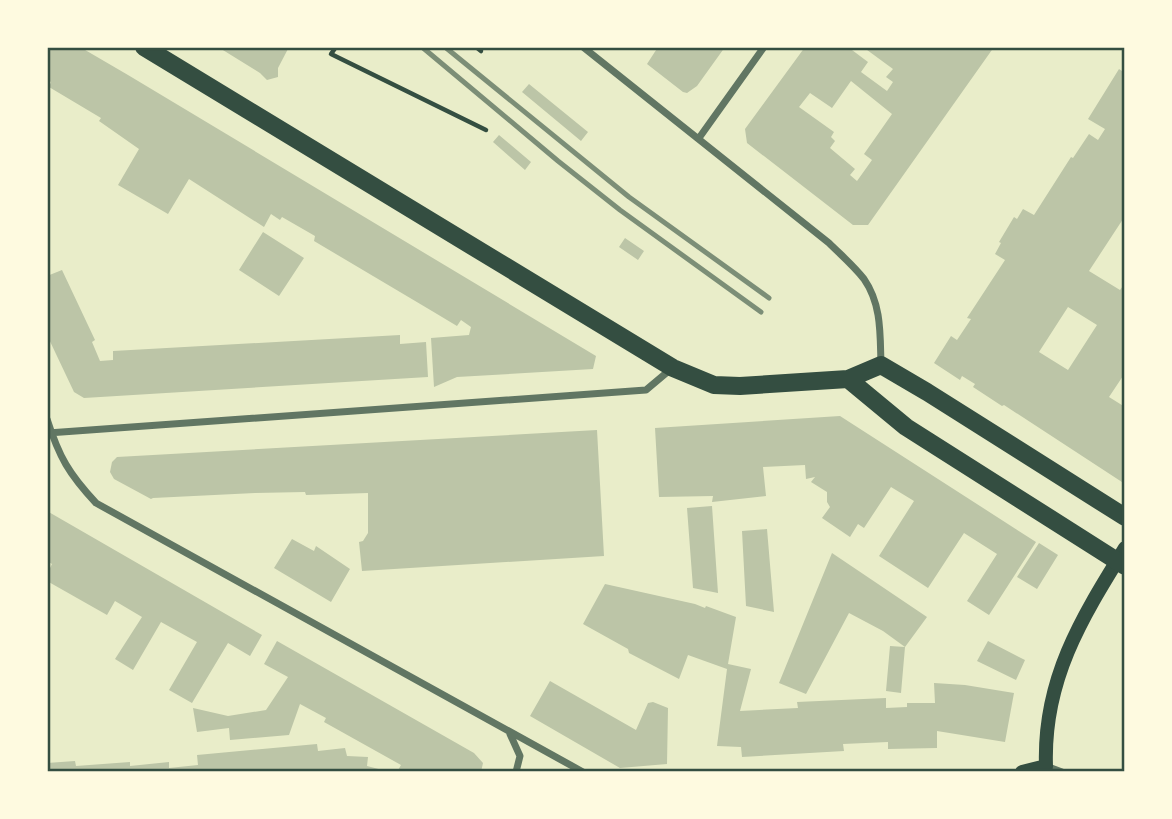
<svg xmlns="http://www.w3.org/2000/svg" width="1172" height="819" font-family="Montserrat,sans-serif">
  <rect width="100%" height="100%" fill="#e9edc9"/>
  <path fill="#bcc5a7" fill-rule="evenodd" d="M 47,47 L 80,47 L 128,75 L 596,356 L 593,369 L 457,377 L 434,387 L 431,338 L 469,335 L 471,327 L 461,320 L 457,326 L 432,311 L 314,241 L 315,236 L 282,217 L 280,220 L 271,214 L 264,227 L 189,179 L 168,214 L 118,185 L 139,149 L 99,121 L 101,118 L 49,87 L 51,82 L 47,80 Z
    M 218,47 L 289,47 L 278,68 L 278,77 L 267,80 L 260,73 Z
    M 658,47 L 725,47 L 697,86 L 687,93 L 683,92 L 647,64 Z
    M 805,47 L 848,47 L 868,62 L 861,72 L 887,91 L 893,82 L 886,77 L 893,69 L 863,47 L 994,47 L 868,225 L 853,225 L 747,143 L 745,129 ZM 851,81 L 892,114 L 864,154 L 872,160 L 857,181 L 850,175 L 855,169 L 830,148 L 835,141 L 831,137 L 834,132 L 799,107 L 810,93 L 832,108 Z
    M 1119,69 L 1125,73 L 1125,216 L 1089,271 L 1120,290 L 1125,283 L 1125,373 L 1109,397 L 1125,407 L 1125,484 L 1004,405 L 1002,406 L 973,387 L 975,384 L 962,376 L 960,380 L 934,363 L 951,336 L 957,340 L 971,319 L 967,318 L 1005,260 L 995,254 L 1001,243 L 999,242 L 1014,217 L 1017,219 L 1023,209 L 1034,215 L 1071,157 L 1073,158 L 1089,134 L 1098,140 L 1105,129 L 1088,119 ZM 1068,307 L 1097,325 L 1068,370 L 1039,352 Z
    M 529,84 L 588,132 L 581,141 L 522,92 Z
    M 499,135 L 531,162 L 525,170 L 493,142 Z
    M 263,232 L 304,258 L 279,296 L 239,270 Z
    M 625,238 L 644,251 L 638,260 L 619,247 Z
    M 62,270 L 95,340 L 92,342 L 100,361 L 113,360 L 113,351 L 400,335 L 400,344 L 426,342 L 428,377 L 84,398 L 74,392 L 47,335 L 47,276 Z
    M 840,416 L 1036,542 L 989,615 L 967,601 L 997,554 L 964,533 L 928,588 L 879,556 L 914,501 L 891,487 L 864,528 L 858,524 L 850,537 L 822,518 L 830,507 L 827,502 L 827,492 L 811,482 L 815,477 L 806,479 L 805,465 L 763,467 L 766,496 L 712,502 L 713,496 L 659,497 L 655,428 Z
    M 597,430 L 604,556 L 362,571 L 359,542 L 363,541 L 368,533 L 368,493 L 306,495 L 305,492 L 255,493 L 153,498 L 151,499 L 114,479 L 110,472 L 112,462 L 117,457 Z
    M 712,506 L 718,593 L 693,588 L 687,508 Z
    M 47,511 L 262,635 L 250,656 L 228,643 L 192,703 L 169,690 L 197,642 L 161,622 L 133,670 L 115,659 L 142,617 L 115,601 L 107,615 L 47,581 L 47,574 L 52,564 L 47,561 Z
    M 767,529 L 774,612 L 746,606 L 742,531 Z
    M 292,539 L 314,551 L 316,546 L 350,569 L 331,602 L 274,568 Z
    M 1039,543 L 1058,555 L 1037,589 L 1017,577 Z
    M 832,553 L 927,617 L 905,647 L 901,693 L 886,691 L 890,646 L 905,647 L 883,631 L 849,613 L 806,694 L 779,683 Z
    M 605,584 L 695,604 L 705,608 L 706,606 L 736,617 L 728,664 L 751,669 L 740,711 L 798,708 L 797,702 L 886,698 L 886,708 L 907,707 L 907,703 L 935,703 L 934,683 L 965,685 L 1014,693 L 1005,742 L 937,731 L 937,748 L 888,749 L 888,742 L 843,744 L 844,751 L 742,757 L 741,747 L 717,746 L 727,669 L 688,655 L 679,679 L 629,653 L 628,649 L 583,624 Z
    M 277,641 L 474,753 L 483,763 L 481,772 L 397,772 L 401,765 L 324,722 L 326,718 L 300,704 L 289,735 L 230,740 L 229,728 L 197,732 L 193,708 L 228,716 L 266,710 L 288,677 L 264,664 Z
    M 988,641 L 1025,660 L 1016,680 L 977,661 Z
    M 550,681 L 636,730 L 648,703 L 653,702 L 668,708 L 667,764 L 620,768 L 530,716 Z
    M 317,744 L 318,751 L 345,748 L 347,756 L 368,757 L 367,766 L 390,772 L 47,772 L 47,763 L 75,761 L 76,766 L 130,762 L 130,766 L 169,762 L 169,768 L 198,765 L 197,755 Z"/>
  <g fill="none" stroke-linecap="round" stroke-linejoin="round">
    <path stroke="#344e41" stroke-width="4.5" d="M 336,47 L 331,54 L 486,130
      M 476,47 L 481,51"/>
    <path stroke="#617663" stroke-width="7" d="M 583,47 L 829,243 C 841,255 854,266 864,279 C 882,305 880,335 881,365
      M 699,138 L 764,47
      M 47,419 C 59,457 69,474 96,503 L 583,772
      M 48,433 L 646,390 L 671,369
      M 510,734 L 520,756 L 516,772
      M 1046,766 L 1062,772"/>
    <path stroke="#344e41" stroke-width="14" d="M 1022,772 L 1046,766 C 1043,680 1081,619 1125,548"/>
    <path stroke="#344e41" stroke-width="18" d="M 144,47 L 673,368 L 714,385 L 740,386 L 848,379 L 881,365 L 927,392 L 1125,517
      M 848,379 L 906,427 L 1125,566"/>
    <path stroke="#7c8e77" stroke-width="5" d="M 422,47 L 558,161 L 620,210 L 761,312
      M 445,47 L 629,197 L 769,298"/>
  </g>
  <rect width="1172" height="819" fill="none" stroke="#fefae0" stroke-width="98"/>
  <rect x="49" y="49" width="1074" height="721" fill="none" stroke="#344e41" stroke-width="2.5"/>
</svg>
